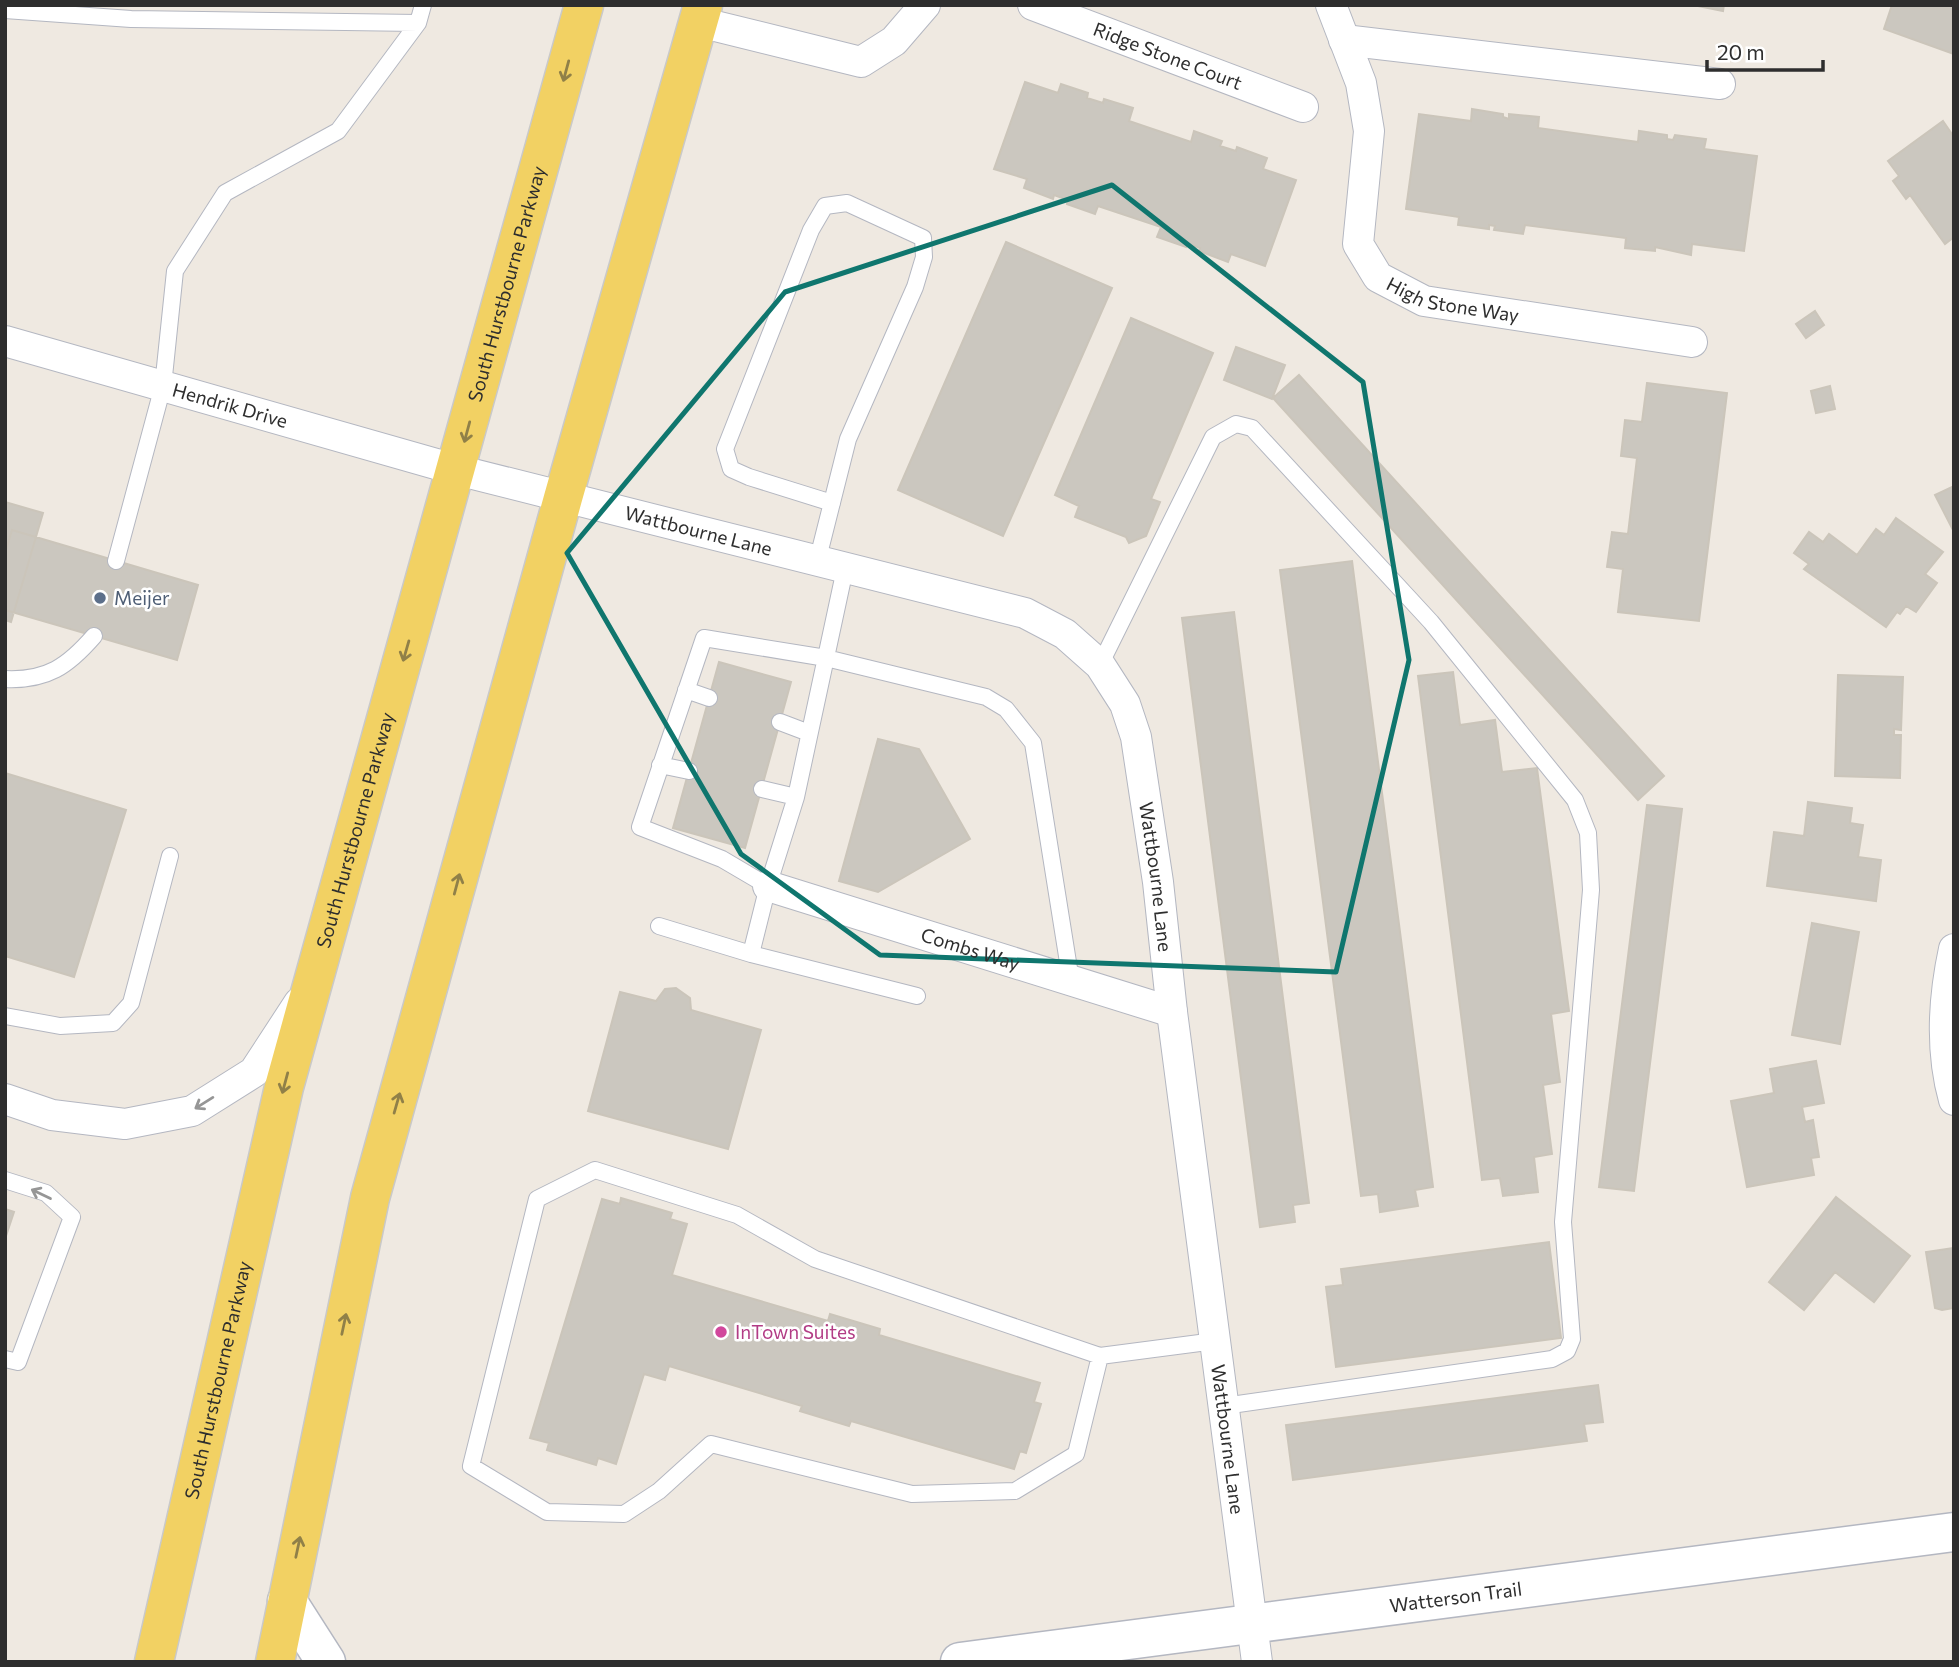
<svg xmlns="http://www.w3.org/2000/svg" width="1959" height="1667" font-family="Commissioner,sans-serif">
  <rect width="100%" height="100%" fill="#efe9e1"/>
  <path fill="#cbc7bf" stroke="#cbc5ba" stroke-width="2" d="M 1693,5 L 1724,5 L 1723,11 Z
    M 1892,5 L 1954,5 L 1954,54 L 1884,29 Z
    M 1025,82 L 1058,93 L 1061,84 L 1088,93 L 1087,98 L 1103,103 L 1104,99 L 1133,108 L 1129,121 L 1191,142 L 1194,131 L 1222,141 L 1220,146 L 1236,151 L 1237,147 L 1267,158 L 1263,169 L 1296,180 L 1265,266 L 1231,254 L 1228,262 L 1199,251 L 1200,248 L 1187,243 L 1186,247 L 1157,237 L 1161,227 L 1098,206 L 1095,214 L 1067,204 L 1068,200 L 1054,195 L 1053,199 L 1024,188 L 1027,179 L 994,169 Z
    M 1472,109 L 1503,114 L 1503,117 L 1509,119 L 1509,114 L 1539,117 L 1538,128 L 1638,142 L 1639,131 L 1667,135 L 1667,139 L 1673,140 L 1675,135 L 1706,139 L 1704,149 L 1757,156 L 1744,251 L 1692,244 L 1691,255 L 1655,247 L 1655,251 L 1625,248 L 1626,238 L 1525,225 L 1523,234 L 1494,230 L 1495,226 L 1489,225 L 1489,229 L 1458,225 L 1459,217 L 1406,209 L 1419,114 L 1471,121 Z
    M 1943,121 L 1954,137 L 1954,237 L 1945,244 L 1910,195 L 1906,199 L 1893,181 L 1899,176 L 1888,161 Z
    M 1006,242 L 1112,288 L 1003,536 L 898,490 Z
    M 1815,311 L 1824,325 L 1806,338 L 1796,324 Z
    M 1131,318 L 1213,353 L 1151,499 L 1160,502 L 1146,536 L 1129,543 L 1126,537 L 1075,517 L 1079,506 L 1055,495 Z
    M 1236,347 L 1285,365 L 1272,399 L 1224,380 Z
    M 1299,375 L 1664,776 L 1638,800 L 1273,398 Z
    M 1647,383 L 1727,393 L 1699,621 L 1618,612 L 1623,569 L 1607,567 L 1612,532 L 1628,534 L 1637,458 L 1621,456 L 1625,420 L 1642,422 Z
    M 1830,386 L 1835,409 L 1816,413 L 1811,391 Z
    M 1954,486 L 1954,532 L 1935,495 Z
    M 5,502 L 43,513 L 11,622 L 5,620 Z
    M 1896,518 L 1943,552 L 1925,574 L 1937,583 L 1916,612 L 1906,606 L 1900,614 L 1897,612 L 1886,627 L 1804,569 L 1809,564 L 1794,553 L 1809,532 L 1823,542 L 1829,534 L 1857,555 L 1876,529 L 1884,535 Z
    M 12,530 L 198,585 L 177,660 L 5,610 L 5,553 Z
    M 1352,561 L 1433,1187 L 1415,1190 L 1418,1206 L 1380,1212 L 1378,1194 L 1361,1196 L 1280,570 Z
    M 1234,612 L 1309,1203 L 1293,1205 L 1295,1222 L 1260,1227 L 1182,618 Z
    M 719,662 L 791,682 L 745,848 L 673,828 Z
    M 1453,672 L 1460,725 L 1495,720 L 1502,772 L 1537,768 L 1569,1011 L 1551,1014 L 1560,1082 L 1543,1085 L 1552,1154 L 1534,1157 L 1538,1192 L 1503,1196 L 1500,1178 L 1482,1180 L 1418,676 Z
    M 1838,675 L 1903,677 L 1901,730 L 1894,729 L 1894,735 L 1901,735 L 1900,778 L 1835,776 Z
    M 878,739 L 919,749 L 970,839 L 878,892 L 839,881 Z
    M 5,773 L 126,810 L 74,977 L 5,956 Z
    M 1808,802 L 1852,808 L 1850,823 L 1863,825 L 1858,857 L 1881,860 L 1876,901 L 1767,886 L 1774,832 L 1804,836 Z
    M 1647,805 L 1682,809 L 1634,1191 L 1599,1187 Z
    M 1812,923 L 1859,932 L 1840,1044 L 1792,1035 Z
    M 676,988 L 690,998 L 691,1010 L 761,1030 L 728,1149 L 588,1111 L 620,992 L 656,1001 L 665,989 Z
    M 1816,1061 L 1824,1103 L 1802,1107 L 1805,1122 L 1813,1120 L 1819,1157 L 1811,1158 L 1814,1175 L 1747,1187 L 1731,1101 L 1774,1093 L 1770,1069 Z
    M 1836,1197 L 1910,1256 L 1874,1302 L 1835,1272 L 1804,1310 L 1769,1282 Z
    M 621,1198 L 672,1213 L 670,1219 L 687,1224 L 672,1275 L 828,1321 L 830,1314 L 880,1329 L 879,1335 L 1040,1383 L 1034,1402 L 1041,1404 L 1026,1453 L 1020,1451 L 1014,1469 L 851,1421 L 849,1426 L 800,1411 L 802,1406 L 669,1366 L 665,1380 L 644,1374 L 616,1464 L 598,1458 L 596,1465 L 547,1450 L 549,1443 L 530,1438 L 602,1199 L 620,1204 Z
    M 5,1209 L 14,1212 L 5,1239 Z
    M 1549,1242 L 1561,1338 L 1336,1367 L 1326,1287 L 1343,1285 L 1341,1269 Z
    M 1954,1248 L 1954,1308 L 1942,1310 L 1935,1308 L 1926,1252 Z
    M 1598,1385 L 1603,1422 L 1584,1424 L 1587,1441 L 1293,1480 L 1286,1425 Z"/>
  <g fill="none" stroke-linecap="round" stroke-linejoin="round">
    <g stroke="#b4b7c1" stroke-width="18">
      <path id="lane" d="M 5,10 L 131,19 L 418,23
        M 116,561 L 163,386 L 175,271 L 225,193 L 338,131 L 418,23 L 423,5
        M 817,562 L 848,439 L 915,287 L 924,257 L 923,238 L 847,203 L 825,206 L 811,230 L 725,449 L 731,469 L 749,477 L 832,503
        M 845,569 L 796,797 L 768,886 L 751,954 L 917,996
        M 1100,665 L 1213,437 L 1236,424 L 1252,428 L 1431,622 L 1575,800 L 1588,833 L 1591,890 L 1563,1222 L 1572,1339 L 1567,1351 L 1552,1359 L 1224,1406
        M 5,679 C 47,681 68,666 94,636
        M 686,690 L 709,698
        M 780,722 L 809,733
        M 660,765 L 689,771
        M 762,789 L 796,797
        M 768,886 L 722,859 L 640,827 L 704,638 L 826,658 L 986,697 L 1006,709 L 1033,743 L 1071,981
        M 659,926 L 751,954
        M 5,1016 L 60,1026 L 113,1023 L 131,1003 L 170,856
        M 5,1180 L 46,1193 L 72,1217 L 18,1362 L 5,1359
        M 1100,1356 L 815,1259 L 737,1215 L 595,1170 L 537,1199 L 471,1466 L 547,1512 L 624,1514 L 659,1491 L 711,1444 L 912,1494 L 1015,1491 L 1076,1454 L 1100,1356 L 1215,1341"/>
    </g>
    <g stroke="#b4b7c1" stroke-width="32">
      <g id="street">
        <path id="s1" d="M 1033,5 L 1303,107"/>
        <path id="s2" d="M 1331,5 L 1361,83 L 1369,131 L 1358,244 L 1378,277 L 1424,301 L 1692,342"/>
        <path d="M 699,22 L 861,62 L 894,41 L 925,5"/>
        <path d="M 1344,40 L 1720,84"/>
        <path id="s3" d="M 5,341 L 457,470 L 1025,613 L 1065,634 L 1100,665 L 1125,704 L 1136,737 L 1158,882 L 1172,1012 L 1257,1662"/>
        <path id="s4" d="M 768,886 L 1172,1012"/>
        <path d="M 1954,949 C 1943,1000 1940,1050 1954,1100"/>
        <path d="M 5,1099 L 52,1115 L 125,1124 L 192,1111 L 254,1072 L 299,1003"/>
      </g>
    </g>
    <g stroke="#b4b7c1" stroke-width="41">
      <g id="secondary">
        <path d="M 287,1601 L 326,1662"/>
        <path id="s5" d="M 960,1662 L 1954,1532"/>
      </g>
    </g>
    <g stroke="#c9c9c9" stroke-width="41">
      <g id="primary">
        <path id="s6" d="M 154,1662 L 284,1087 L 584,5"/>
        <path d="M 275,1662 L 370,1198 L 563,498 L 703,5"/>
      </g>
    </g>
    <use href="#lane" stroke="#fff" stroke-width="16"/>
    <use href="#street" stroke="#fff" stroke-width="30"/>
    <use href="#secondary" stroke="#fff" stroke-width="38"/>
    <use href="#primary" stroke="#f2d163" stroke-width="38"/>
  </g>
  <defs><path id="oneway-shaft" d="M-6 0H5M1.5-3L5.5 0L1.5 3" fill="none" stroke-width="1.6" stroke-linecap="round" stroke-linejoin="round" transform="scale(1.75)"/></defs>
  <g stroke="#908048">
    <use href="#oneway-shaft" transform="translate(566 71) rotate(105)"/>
    <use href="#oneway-shaft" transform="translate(467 432) rotate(105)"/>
    <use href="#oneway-shaft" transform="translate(406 651) rotate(106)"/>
    <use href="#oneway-shaft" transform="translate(457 884) rotate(-75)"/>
    <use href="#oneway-shaft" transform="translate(285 1083) rotate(105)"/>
    <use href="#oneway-shaft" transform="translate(397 1103) rotate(-74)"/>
    <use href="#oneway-shaft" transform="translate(344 1324) rotate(-78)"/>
    <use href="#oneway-shaft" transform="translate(298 1547) rotate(-78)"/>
  </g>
  <g stroke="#969696">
    <use href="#oneway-shaft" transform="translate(204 1103) rotate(148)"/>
    <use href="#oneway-shaft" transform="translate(41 1194) rotate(-154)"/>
  </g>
  <path fill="none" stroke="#0f766e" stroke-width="5" stroke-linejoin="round" d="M 1112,185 L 1363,382 L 1409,660 L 1336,972 L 880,955 L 741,854 L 567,553 L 785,292 Z"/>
  <circle fill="#5c6f8a" stroke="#fff" stroke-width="2.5" cx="100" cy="598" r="7"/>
  <circle fill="#d1479c" stroke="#fff" stroke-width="2.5" cx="721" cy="1332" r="7"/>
  <g text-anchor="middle" stroke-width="5" stroke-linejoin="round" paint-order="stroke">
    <g font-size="19" fill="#2e2e2e" stroke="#fff">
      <text dy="7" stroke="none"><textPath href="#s1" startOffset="144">Ridge Stone Court</textPath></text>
      <text dy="7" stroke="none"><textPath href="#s6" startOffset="1423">South Hurstbourne Parkway</textPath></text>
      <text dy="7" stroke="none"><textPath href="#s2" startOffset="364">High Stone Way</textPath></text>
      <text dy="7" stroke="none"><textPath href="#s3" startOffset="234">Hendrik Drive</textPath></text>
      <text dy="7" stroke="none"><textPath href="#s3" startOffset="719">Wattbourne Lane</textPath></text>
      <text dy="7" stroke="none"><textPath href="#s6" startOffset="856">South Hurstbourne Parkway</textPath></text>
      <text dy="7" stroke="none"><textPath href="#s3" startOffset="1370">Wattbourne Lane</textPath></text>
      <text dy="7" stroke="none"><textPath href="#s4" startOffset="212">Combs Way</textPath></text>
      <text dy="7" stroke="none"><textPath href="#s6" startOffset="289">South Hurstbourne Parkway</textPath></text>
      <text dy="7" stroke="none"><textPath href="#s3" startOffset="1937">Wattbourne Lane</textPath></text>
      <text dy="7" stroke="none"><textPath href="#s5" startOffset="500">Watterson Trail</textPath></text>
    </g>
    <g font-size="19" fill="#4e5e75" stroke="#fff" text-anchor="start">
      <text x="114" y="605">Meijer</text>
    </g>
    <g font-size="19" fill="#b23c85" stroke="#fff" text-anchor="start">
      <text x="735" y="1339">InTown Suites</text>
    </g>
  </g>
  <rect width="1959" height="1667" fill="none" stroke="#2e2e2e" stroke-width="14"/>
  <path d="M1707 60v10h116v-10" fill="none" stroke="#2e2e2e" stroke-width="3.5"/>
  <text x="1717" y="60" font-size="21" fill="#2e2e2e" stroke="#ffffff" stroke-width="5" paint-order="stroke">20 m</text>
</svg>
